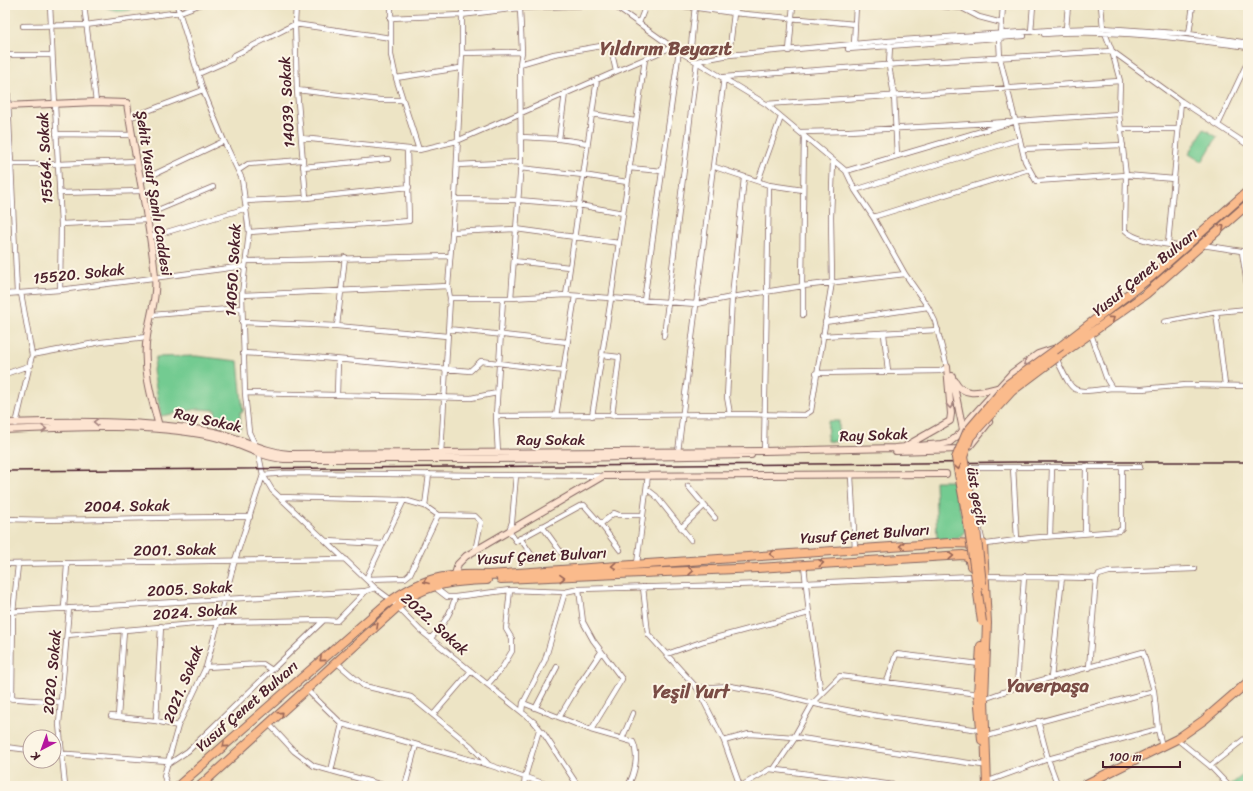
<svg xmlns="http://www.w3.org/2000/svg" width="1253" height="791" font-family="Sriracha,sans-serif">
  <rect width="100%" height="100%" fill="#fcf5e5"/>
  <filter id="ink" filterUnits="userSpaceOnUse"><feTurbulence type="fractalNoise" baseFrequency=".025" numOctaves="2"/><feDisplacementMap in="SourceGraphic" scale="8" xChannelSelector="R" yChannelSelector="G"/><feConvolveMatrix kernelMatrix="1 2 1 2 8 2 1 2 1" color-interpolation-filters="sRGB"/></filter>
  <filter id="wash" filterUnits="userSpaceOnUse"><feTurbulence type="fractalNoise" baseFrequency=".012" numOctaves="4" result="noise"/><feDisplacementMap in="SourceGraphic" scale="16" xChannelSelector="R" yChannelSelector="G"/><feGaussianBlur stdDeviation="0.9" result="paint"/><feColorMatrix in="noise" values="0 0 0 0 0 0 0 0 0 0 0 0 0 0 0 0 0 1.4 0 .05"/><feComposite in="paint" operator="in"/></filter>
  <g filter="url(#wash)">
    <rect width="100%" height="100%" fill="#ede4c5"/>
    <path fill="#73cb91" stroke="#5e755e" d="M 102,5 L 142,5 C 129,13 115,13 102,5 Z
      M 1204,129 L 1217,137 L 1202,162 L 1189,154 Z
      M 196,356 L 238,361 L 243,412 L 240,412 L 241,428 L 217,425 L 215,410 L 198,409 L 161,416 L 153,370 L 156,357 Z
      M 828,421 L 839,421 L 839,442 L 827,441 Z
      M 935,481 L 953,481 L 965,531 L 959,538 L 937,541 Z
      M 1248,770 L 1248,786 L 1232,786 L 1231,785 Z"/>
  </g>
  <g filter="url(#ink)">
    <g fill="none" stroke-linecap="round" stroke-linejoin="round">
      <g stroke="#836461" stroke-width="6">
        <path id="street" d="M 50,5 L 61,224 L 60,290
          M 84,5 L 96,102
          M 177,5 L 203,90 L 224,141 L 242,179 L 249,232 L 242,295 L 245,393 L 249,432 L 258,451 L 263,475 L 272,490 L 375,588 L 391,600 L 420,630 L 534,722 L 544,734 L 578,786
          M 296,5 L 295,24 L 297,90 L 306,198
          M 391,5 L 391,55 L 396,78 L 419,150
          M 613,5 L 672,47 L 766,104 L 846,171 L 855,190 L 873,217 L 905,274 L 928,307 L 935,321 L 947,367 L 940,371 L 816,373
          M 676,5 L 734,13 L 855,24
          M 929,5 L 962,8 L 979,17 L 1002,23
          M 1101,5 L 1103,28
          M 390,18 L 461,15 L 520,8 L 592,5
          M 639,23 L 646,5
          M 23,26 L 86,25 L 180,12 L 199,5
          M 1066,29 L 1068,5
          M 1031,32 L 1033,5
          M 1105,33 L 1112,51 L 1181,101 L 1248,145
          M 1044,34 C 1111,29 1181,38 1248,47
          M 1189,34 L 1193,5
          M 1001,35 L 1003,5
          M 999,38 L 1000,58 L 1025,161 L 1036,181 L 1126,175 L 1174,179
          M 854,45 L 856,5
          M 890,45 L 889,66 L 894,95 L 897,156
          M 848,49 L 1024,36
          M 789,51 L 793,5
          M 462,53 L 522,52
          M 5,55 L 52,55
          M 6,55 L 17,293
          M 729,55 L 735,5
          M 690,56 L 695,6
          M 520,64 L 554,54 L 607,45 L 611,49 L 616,71
          M 198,74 L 232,59 L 233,56 L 295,24 L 391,38
          M 396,78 L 460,68
          M 297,90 L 380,100 L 402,100
          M 766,104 L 1120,81
          M 592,114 L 635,121
          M 129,118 L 203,90
          M 1218,125 L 1248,61
          M 1121,129 L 1178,129
          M 800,132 L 849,131 L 1008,122
          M 56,134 L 132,135
          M 522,137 L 559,139 L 587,143
          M 301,138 L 419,150 L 457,141 L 672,47
          M 559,139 L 565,93
          M 1244,142 L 1248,136
          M 1022,149 L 1123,145
          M 5,164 L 57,164 L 136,161
          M 457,165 L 521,162
          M 303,167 L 388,159
          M 715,167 L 769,185 L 803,190
          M 520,168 L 583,175 L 627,182
          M 629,168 L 662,171
          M 239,170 L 248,164 L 302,160
          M 846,171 L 1016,121 L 1119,114
          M 744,178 L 732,297 L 727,397 L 730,414 L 805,415 L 811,411 L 832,282 L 831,217 L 833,162
          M 140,181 L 224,141
          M 758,181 L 781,117
          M 855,190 L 1020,139
          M 59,193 L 141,191
          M 455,199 L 518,200 L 579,205 L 623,213
          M 246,201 L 306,198 L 409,187
          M 146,215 L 213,187
          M 873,217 L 1029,169
          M 61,224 L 147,220
          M 249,232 L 409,221 L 407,150
          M 452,232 L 516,229 L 619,243
          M 150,237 L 247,208
          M 1168,244 L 1181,101
          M 1202,245 L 1248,252
          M 1242,252 L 1248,291
          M 246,261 L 450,256
          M 514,261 L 569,267
          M 802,286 L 804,135
          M 803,286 L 803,315
          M 5,294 L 60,290 L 245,266
          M 242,295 L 448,286
          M 566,295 L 597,79
          M 450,298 L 511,298 L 566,295 L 697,304 L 732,297 L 803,286 L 905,274
          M 511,298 L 521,162 L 520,64 L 522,52 L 520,8
          M 644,301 L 679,50
          M 1216,312 L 1225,385
          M 152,315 L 242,308
          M 242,322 L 337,326 L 447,336
          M 825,322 L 928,307
          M 1164,322 L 1216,312 L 1248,309
          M 337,326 L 345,257
          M 448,329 L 567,342
          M 884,334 L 888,371
          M 1091,334 L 1107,380 L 1112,388 L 1142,389 L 1186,385 L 1248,386
          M 664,336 L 697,61 L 729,55 L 888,41 L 1066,29 L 1103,28 L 1189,34 L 1248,43
          M 822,336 L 938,330
          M 243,353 L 312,357 L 470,371 L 481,361 L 564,371
          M 32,355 L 101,342 L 147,337
          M 602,355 L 619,357 L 612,416
          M 1056,358 C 1075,396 1069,393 1112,388
          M 5,374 L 31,365
          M 245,393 L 471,398 L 497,393
          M 337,394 L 338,361
          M 496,416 L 730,414
          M 556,416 L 575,296
          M 592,416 L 611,299 L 645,59
          M 16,424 L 32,355 L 21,293
          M 764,451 L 769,185
          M 678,452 L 724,77 L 926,62 L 1112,51 L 1120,81 L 1119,114 L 1126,175 L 1125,230 C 1136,242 1168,244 1184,247
          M 441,453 L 450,298 L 448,286 L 455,199 L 462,53 L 462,5
          M 498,453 L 496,416 L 503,298
          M 1013,467 L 1017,539
          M 969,472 L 969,468 L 971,467 L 1140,467
          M 263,475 L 286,473 L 603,476
          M 516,475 L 512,522 L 509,531 L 516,541 L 580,506 L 584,505 L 599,522 L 603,522 L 614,513 L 619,515 L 642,515
          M 851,476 L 855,549
          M 688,486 L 715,518
          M 647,489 L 656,496 L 691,540
          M 279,497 L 404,500 L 425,506 L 438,515 L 475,516 L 481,522 L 475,551
          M 404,500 L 366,579 L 405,578 L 410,574 L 438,515
          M 425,506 L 429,474
          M 5,519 C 87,522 168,516 250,517
          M 599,522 L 620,550
          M 542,526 L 563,555
          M 979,526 L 983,544 L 987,544 L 1030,538 L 1119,531 L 1122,528 L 1122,467
          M 681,528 L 704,506
          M 1085,533 L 1086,466
          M 1050,536 L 1052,467
          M 520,538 L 535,560
          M 327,541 L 383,544
          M 5,564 L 345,559
          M 637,564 L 648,475
          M 804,565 L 809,613 L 821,694
          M 985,576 L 1096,578
          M 643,587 L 648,634 L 697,688 L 724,741 L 740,786
          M 579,589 L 583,622 L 593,640 L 622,679 L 591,730
          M 438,590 L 447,597 L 455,597 L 510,590 L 565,592 L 579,589 L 805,583 L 974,576
          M 64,608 L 67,565
          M 5,612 L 366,591 L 375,588
          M 124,630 L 118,717 L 156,721 L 178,726
          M 67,635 L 218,622 L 324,620
          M 431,638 C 443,625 451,614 455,597
          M 667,654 L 704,641 L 809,613
          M 336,662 L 364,686 L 411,697 L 471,746 L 489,765
          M 1089,668 L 1096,578 L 1099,575 L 1109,572 L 1195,569
          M 272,670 L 324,620 L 337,621 L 366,591
          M 1051,678 L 1062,577
          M 887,682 L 896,654 L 980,664
          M 488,684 L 502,668 L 512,651 L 512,639 L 506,629 L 510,590
          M 1017,687 L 1024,576
          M 697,688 L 730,686 L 771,693 L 820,705 L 872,715 L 980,730
          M 307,690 L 342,724 L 489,765 L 525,777 L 539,730
          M 5,698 L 61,702
          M 12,699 L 13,612 L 18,565
          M 984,699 L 1017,687 L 1143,652 L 1154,691 L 1158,729 L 1162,747
          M 523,703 L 545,660 L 565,592
          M 536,707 L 557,667
          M 522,712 L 523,703 L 591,730 L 633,742 C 639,755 635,773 628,786
          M 433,715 L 471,671
          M 111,716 L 118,717
          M 560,716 L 576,689 L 601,652
          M 156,721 L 161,626
          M 1038,721 L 1048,759 L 1058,786
          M 269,724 L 294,751 L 314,766 L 386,786
          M 794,737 L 813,703 L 840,676 L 978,694
          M 983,737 L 1154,691
          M 622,739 L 633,713
          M 1178,740 L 1210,766 L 1229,786
          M 724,741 L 749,734 L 794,737 L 982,765
          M 5,747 L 30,750
          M 54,753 L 168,761
          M 167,765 L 188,751 L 272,670 L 263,664 L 206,667
          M 1210,766 L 1248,736
          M 774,769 L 795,738
          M 331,771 L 342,724
          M 986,782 L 1048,759 L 1158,729
          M 65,786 L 59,724 L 69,608
          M 168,786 L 164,776 L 178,726 L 206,667 L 235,560 L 263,475
          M 405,786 L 416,745
          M 524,786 L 525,777 L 551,786
          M 741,786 L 770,769 L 902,786
          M 846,786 L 850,779"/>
      </g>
      <g stroke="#836461" stroke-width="8">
        <path id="secondary" d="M 5,106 L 96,102 L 127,103 C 135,161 150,218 155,277 C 157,297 150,316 147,336 C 142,366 151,397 159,426
          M 952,376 L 963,430
          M 955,381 C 964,398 981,392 997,388
          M 5,423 C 74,421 141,420 209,431 C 237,435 261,452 289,454 L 764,451 L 895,448 L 941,444 L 950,442 L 961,433 L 969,420 L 1012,373 L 1038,354 L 1056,348
          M 5,430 C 73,427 144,423 211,436 C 236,441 258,457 284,459 L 495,459 L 751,455
          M 906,446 L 950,421 L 951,414 L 947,367
          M 896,451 L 959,449 L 970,446 L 989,422
          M 454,578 L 458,564 L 466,556 L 603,476 L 946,474"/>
      </g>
      <g stroke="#836461" stroke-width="10">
        <path id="highway" d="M 1061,346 L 1152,276 L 1248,191
          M 1056,358 L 1146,294 L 1248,204
          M 501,579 L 758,568 L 963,555 L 969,557 L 971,566
          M 981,646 L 978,694 L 982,740
          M 178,786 L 385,605 C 421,578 444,573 489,575 L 949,543 L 983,544 L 987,623 L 984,699 L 987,786
          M 200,786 L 404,601 C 430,583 457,581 487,580
          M 1082,786 L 1177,739 L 1204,720 L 1248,682"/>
      </g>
      <use href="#street" stroke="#fff" stroke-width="4.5"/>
      <use href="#secondary" stroke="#fde4d1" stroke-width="6"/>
      <use href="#highway" stroke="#fabb8c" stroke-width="8"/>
      <path stroke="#4a1f2b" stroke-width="1.5" d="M 5,471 L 1029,462 L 1248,462"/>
      <g stroke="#836461" stroke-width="10" stroke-linecap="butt">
        <path id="highway-bridge" d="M 982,584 L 975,520 L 963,457 L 970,437 L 1012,391 L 1056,358
          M 982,622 L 968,523 L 956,458 L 967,432 L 1007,385 L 1061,346"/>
      </g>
      <use href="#highway-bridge" stroke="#fabb8c" stroke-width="8"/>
    </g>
    <defs><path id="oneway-chevron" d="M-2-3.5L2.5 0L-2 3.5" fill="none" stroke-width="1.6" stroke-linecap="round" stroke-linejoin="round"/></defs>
    <g stroke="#996557">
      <use href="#oneway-chevron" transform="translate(1222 227) rotate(-42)"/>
      <use href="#oneway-chevron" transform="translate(1112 319) rotate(-36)"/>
      <use href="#oneway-chevron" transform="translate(958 467) rotate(79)"/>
      <use href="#oneway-chevron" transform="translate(902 546) rotate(177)"/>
      <use href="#oneway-chevron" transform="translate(772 554) rotate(176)"/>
      <use href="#oneway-chevron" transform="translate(951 556) rotate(-3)"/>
      <use href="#oneway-chevron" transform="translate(821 563) rotate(-4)"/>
      <use href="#oneway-chevron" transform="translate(614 566) rotate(176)"/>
      <use href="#oneway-chevron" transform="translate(691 571) rotate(-2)"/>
      <use href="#oneway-chevron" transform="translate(562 578) rotate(-2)"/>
      <use href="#oneway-chevron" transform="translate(426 581) rotate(159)"/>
      <use href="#oneway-chevron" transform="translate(376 625) rotate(-43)"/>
      <use href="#oneway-chevron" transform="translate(322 659) rotate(139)"/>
      <use href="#oneway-chevron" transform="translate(281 714) rotate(-42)"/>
      <use href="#oneway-chevron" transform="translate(225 745) rotate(139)"/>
    </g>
    <g stroke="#a4827e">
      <use href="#oneway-chevron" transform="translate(1026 363) rotate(143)"/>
      <use href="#oneway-chevron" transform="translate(950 406) rotate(85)"/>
      <use href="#oneway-chevron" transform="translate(96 422) rotate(-179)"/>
      <use href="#oneway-chevron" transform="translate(44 429) rotate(-1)"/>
    </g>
  </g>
  <g text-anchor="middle" stroke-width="4" stroke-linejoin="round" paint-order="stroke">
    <g font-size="15" fill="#4a1f2b" stroke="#fcf5e5">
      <text transform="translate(287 102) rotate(-93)" y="5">14039. Sokak</text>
      <text transform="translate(45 158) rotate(-93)" y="5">15564. Sokak</text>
      <text transform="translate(154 193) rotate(81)" y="5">Şehit Yusuf Şanlı Caddesi</text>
      <text transform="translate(233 270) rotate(-87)" y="5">14050. Sokak</text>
      <text transform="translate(1145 272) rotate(-39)" y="5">Yusuf Çenet Bulvarı</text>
      <text transform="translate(79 274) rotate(-6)" y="5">15520. Sokak</text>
      <text transform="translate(208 420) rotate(12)" y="5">Ray Sokak</text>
      <text transform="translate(874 435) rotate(-2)" y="5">Ray Sokak</text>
      <text x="551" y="445">Ray Sokak</text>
      <text transform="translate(977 496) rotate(80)" y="5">üst geçit</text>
      <text transform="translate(127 506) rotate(-1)" y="5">2004. Sokak</text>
      <text transform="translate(865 534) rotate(-4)" y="5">Yusuf Çenet Bulvarı</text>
      <text transform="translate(175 550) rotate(-1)" y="5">2001. Sokak</text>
      <text transform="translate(542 556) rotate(-3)" y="5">Yusuf Çenet Bulvarı</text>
      <text transform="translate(190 589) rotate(-3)" y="5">2005. Sokak</text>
      <text transform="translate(195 612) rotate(-4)" y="5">2024. Sokak</text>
      <text transform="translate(435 624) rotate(42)" y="5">2022. Sokak</text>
      <text transform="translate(52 672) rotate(-85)" y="5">2020. Sokak</text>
      <text transform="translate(183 684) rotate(-68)" y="5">2021. Sokak</text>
      <text transform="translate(247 706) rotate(-41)" y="5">Yusuf Çenet Bulvarı</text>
    </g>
    <g font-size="19" font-weight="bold" fill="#7a4c45" stroke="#fcf5e5">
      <text x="666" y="55">Yıldırım Beyazıt</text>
      <text x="1048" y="692">Yaverpaşa</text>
      <text x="691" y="698">Yeşil Yurt</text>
    </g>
  </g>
  <rect width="1253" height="791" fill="none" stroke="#fcf5e5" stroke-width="20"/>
  <g transform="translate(42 749) rotate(221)"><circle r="19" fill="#fcf5e5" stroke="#b59f9b"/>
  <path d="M0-3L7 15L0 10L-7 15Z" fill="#b5179e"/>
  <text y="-6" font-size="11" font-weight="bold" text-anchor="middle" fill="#4a1f2b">K</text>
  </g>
  <path d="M1103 761v6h77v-6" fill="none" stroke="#4a1f2b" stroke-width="2"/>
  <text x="1109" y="761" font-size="12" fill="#4a1f2b" stroke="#fcf5e5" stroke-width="3" paint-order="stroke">100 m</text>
</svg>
